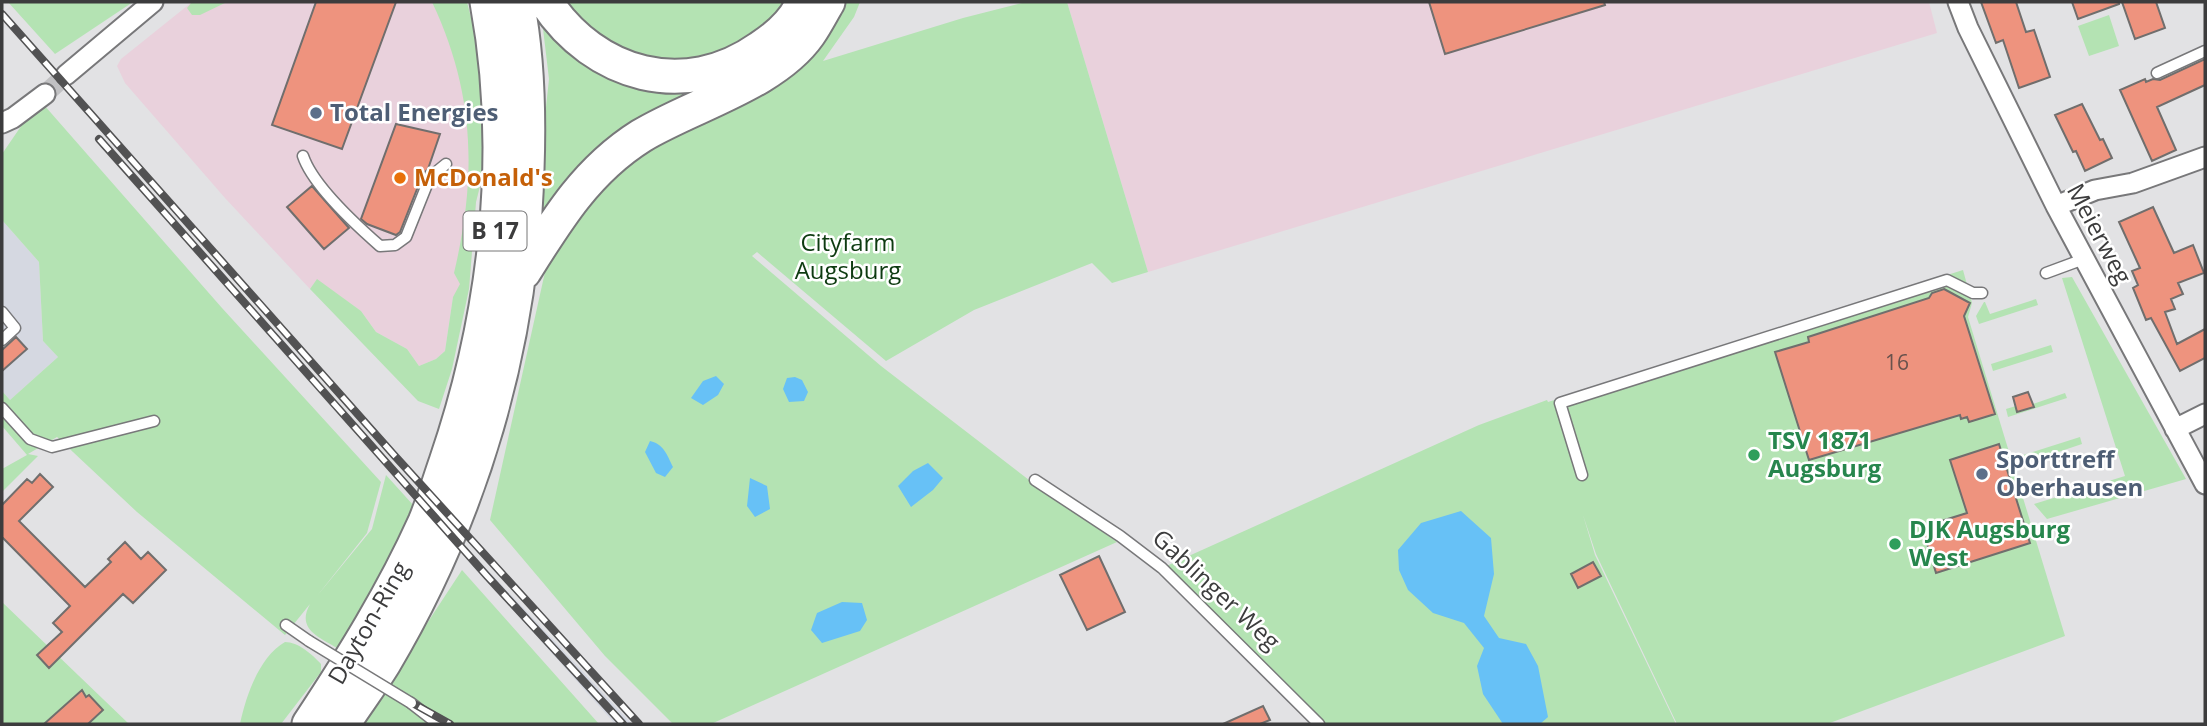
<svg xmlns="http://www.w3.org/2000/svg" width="2207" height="726" font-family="'Open Sans',sans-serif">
  <rect width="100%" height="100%" fill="#e2e2e4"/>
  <path fill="#e9d1dc" d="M 192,2 L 467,2 L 484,170 L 476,202 L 469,289 L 453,297 L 445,351 L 436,359 L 419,366 L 407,349 L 376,332 L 361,311 L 317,280 L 310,289 L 225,198 L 125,83 L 117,66 L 121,59 Z
    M 1067,2 L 1929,2 L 1937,33 L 1148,272 Z"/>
  <path fill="#d5d8e1" d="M 2,220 L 39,262 L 43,341 L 58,357 L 10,400 L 2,391 Z
    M 480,562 L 632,724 L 615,724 L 475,567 Z"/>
  <path fill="#b4e3b3" d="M 8,2 L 133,2 L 55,54 Z
    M 192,2 L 227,2 L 200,15 L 192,15 L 187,8 Z
    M 432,2 L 467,2 L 477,41 L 480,65 L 484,170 L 476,202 L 469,289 L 452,369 L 439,409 L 418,401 L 310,289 L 317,279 L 361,311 L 376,332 L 407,349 L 419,366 L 436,359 L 445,351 L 453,297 L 460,284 L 454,273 C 477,176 475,93 432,2 Z
    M 562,2 L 792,2 L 777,23 L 719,57 L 666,63 L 609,48 Z
    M 841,2 L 860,2 L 854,17 L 823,61 L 963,18 L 1026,2 L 1067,2 L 1148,272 L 1112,283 L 1092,263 L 974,310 L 886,361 L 757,252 L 752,256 L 881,366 L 1029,480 L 1117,542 L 711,724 L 673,724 L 605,656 L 490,520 L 547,263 L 593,187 Z
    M 541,12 L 559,33 L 714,80 L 538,235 L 540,126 L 546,107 L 549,79 Z
    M 2109,15 L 2119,46 L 2089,56 L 2078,26 Z
    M 44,105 L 222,308 L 381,482 L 367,533 L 317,596 L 372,529 L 386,475 L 414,506 C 392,555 370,606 337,648 C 319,637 296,629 310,604 L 285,635 L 137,512 L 57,437 L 28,454 L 38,456 L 2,492 L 2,469 L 27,455 L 2,426 L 2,391 L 10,400 L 58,357 L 43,341 L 39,262 L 2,220 L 2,154 L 26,119 Z
    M 1963,270 L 1972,303 L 1968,317 L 2065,636 L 1827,724 L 1677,724 L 1596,554 L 1583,515 L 1595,555 L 1676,724 L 1319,724 L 1162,568 L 1479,425 L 1547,400 L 1548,402 Z
    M 2072,277 L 2186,479 L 2047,519 L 2034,504 L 2125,476 L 2062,278 Z
    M 2036,299 L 2038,305 L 1979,324 L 1976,316 L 1984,302 L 1985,302 L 1990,314 Z
    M 2051,345 L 2053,352 L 1993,371 L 1991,364 Z
    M 2065,393 L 2067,398 L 2008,417 L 2006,409 L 2016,406 L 2018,412 L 2033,407 L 2033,404 Z
    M 2080,437 L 2082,444 L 2022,464 L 2020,456 Z
    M 462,570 L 599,724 L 361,724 Z
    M 2,602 L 129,724 L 2,724 Z
    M 285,642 C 298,642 312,654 321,664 L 321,672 L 281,724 L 240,724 C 246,696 259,657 285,642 Z"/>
  <path fill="#67c1f6" d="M 716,376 L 724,384 L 718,395 L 703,405 L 691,398 L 703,381 Z
    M 795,377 L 802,380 L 808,392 L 804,401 L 789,402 L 783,389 L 787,378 Z
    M 650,441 C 664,444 667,455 673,467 L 665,477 L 656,473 L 645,452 Z
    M 928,463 L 943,478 L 933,490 L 911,507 L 898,486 L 913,471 Z
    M 750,478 L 767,486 L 770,509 L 755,517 L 747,506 Z
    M 1461,511 L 1491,538 L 1494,574 L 1484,616 L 1499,638 L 1526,644 L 1538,666 L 1548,717 L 1540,724 L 1503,724 L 1483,694 L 1477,666 L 1484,648 L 1464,623 L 1433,613 L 1408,590 L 1399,570 L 1398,550 L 1421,523 Z
    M 842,602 L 862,603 L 867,620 L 860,631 L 822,643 L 811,630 L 817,613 Z"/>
  <path fill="#ee937e" stroke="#706e6d" stroke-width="2" d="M 316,2 L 396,2 L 342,149 L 272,125 Z
    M 1429,2 L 1604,2 L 1605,5 L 1445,54 Z
    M 1981,2 L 2016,2 L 2026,32 L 2034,30 L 2050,77 L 2019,88 L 2003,40 L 1996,43 Z
    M 2072,2 L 2119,2 L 2119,4 L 2078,19 Z
    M 2122,2 L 2156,2 L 2165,28 L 2135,39 Z
    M 2205,59 L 2205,85 L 2157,107 L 2176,150 L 2152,161 L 2120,90 L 2145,79 L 2146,82 L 2153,79 L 2160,80 Z
    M 2082,104 L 2100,140 L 2103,139 L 2112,158 L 2085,171 L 2076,151 L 2073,152 L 2055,115 Z
    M 396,124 L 440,134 L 428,169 L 423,174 L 400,232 L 396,235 L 367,224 L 361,219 Z
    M 312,186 L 349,228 L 324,249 L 287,207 Z
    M 2153,207 L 2174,253 L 2193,245 L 2204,273 L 2178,283 L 2183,294 L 2171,299 L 2175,309 L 2165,312 L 2177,344 L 2205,329 L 2205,358 L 2180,371 L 2151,318 L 2146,320 L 2133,288 L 2138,285 L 2132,271 L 2140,268 L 2119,222 Z
    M 1944,289 L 1970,303 L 1964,316 L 1995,414 L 1969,422 L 1967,417 L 1961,419 L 1960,415 L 1809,460 L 1775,352 L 1809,342 L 1808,337 L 1929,298 L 1932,293 Z
    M 16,337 L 27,349 L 2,371 L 2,350 Z
    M 2028,392 L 2034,407 L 2017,412 L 2013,397 Z
    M 1999,444 L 2030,543 L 1936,573 L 1922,527 L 1967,513 L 1950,460 Z
    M 40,474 L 53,487 L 19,521 L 85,587 L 111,562 L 108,559 L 125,542 L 141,559 L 148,552 L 166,570 L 133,603 L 123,594 L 49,668 L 37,655 L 62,632 L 53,623 L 70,606 L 2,537 L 2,505 L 27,479 L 32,483 Z
    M 1099,556 L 1125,612 L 1087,630 L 1060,575 Z
    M 1593,562 L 1601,576 L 1578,588 L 1571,574 Z
    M 82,690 L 86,697 L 89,695 L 103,710 L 88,724 L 44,724 Z
    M 1263,706 L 1270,720 L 1260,724 L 1223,724 Z"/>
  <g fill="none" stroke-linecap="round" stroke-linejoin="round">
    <path stroke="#c1c1c3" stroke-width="19" stroke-dasharray="19 10" stroke-linecap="butt" d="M 45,94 L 66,75"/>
    <g stroke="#78787a" stroke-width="13">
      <path id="service" d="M 2157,73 L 2205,51
        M 303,156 C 313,186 356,225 380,246 L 395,245 L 406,237 L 430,177 L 446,164
        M 2046,273 L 2084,259
        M 2,312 L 15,328 L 2,340
        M 2,408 L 30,439 L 52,447 L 154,421
        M 1582,475 L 1560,403 L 1947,280 L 1973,293 L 1982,293
        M 1035,480 L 1120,536 L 1162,568 L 1319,724
        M 286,625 L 309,641
        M 411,703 L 438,724"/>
    </g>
    <g stroke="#78787a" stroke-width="23">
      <path id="minor" d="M 1958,2 L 1968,28 L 2056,206 L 2205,484
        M 66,75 L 153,2
        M 2,123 L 13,118 L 45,94
        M 2056,206 L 2095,190 L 2133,183 L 2205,157
        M 2175,429 L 2205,414"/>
    </g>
    <g stroke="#78787a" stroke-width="37">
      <path id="trunk" d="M 546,2 C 595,76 685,101 760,48 C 777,37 795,21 803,2
        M 524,272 C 557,219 587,170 641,136 C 692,105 774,84 809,34 C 816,24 822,12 828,2
        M 309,724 C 352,659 393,593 425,522 C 433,503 439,482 446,462 C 496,316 515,154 487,2
        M 343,724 C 356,704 371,684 384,663 C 473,513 522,344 527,170 C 529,114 528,57 517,2"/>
    </g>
    <use href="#service" stroke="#fff" stroke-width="10"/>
    <use href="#minor" stroke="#fff" stroke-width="19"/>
    <use href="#trunk" stroke="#fff" stroke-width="33"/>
    <g stroke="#525253" stroke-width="8">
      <path id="rail" d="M 2,14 L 394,455 L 639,724
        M 99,139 L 487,576 L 623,724
        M 309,641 L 359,673 L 450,724"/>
    </g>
    <use href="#rail" stroke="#fff" stroke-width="5" stroke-dasharray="16" stroke-linecap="butt"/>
    <g stroke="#78787a" stroke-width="13" stroke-linecap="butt">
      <path id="service-bridge" d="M 309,641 L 411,703"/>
    </g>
    <use href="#service-bridge" stroke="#fff" stroke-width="10"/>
  </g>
  <g fill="#5c6f8a" stroke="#fff" stroke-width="2.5">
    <circle cx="316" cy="113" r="7"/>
    <circle cx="1982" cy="474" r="7"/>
  </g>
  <circle fill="#e8710a" stroke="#fff" stroke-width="2.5" cx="400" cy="178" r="7"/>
  <g fill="#2e9e5b" stroke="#fff" stroke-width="2.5">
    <circle cx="1754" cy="455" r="7"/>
    <circle cx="1895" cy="544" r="7"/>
  </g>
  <g text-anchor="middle" stroke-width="5" stroke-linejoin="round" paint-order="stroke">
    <g font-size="21" fill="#68524d">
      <text x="1897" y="370">16</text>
    </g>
    <rect fill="#fff" stroke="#767677" stroke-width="2" x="463.5" y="211.5" width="63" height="39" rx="5"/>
    <g font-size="23" font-weight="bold" fill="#3c3c3d">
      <text x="495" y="239">B 17</text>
    </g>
    <g font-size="24" font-weight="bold" fill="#4e5e75" stroke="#fff" text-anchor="start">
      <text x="330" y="121">Total Energies</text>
      <text x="1996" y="468">Sporttreff<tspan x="1996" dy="28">Oberhausen</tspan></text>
    </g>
    <g font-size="24" font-weight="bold" fill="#c56008" stroke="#fff" text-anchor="start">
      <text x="414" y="186">McDonald's</text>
    </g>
    <g font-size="24" fill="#3c3c3d" stroke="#fff">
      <text transform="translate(2099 234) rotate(62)" y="8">Meierweg</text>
      <text transform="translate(1216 590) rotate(43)" y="8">Gablinger Weg</text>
      <text transform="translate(369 623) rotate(-60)" y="8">Dayton-Ring</text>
    </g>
    <g font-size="24" fill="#0d3b10" stroke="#fff">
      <text x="848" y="251">Cityfarm<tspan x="848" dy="28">Augsburg</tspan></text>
    </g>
    <g font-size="24" font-weight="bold" fill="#27864d" stroke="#fff" text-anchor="start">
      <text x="1768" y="449">TSV 1871<tspan x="1768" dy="28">Augsburg</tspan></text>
      <text x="1909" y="538">DJK Augsburg<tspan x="1909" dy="28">West</tspan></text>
    </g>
  </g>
  <rect width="2207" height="726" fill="none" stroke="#3c3c3d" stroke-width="7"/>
</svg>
